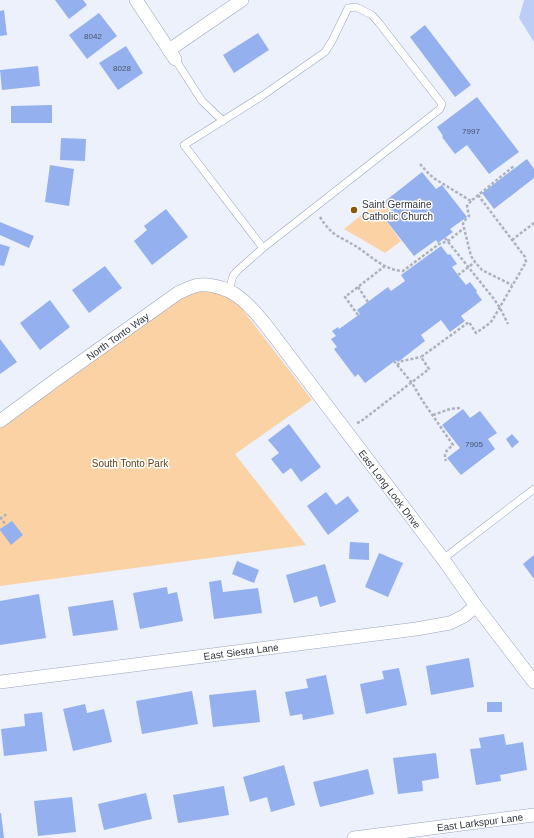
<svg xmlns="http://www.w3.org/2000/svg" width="534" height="838" font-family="Helvetica,sans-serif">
  <rect width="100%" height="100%" fill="#ecf1fc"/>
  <path fill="#fbd2a3" d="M 379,201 L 383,202 L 391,213 L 384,218 L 401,241 L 385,253 L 344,229 Z
    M 197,292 C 215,291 224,295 239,305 L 312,400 L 235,454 L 306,545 L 0,586 L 0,426 L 176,300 L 190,294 Z"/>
  <path fill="#bccef5" d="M 524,0 L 534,0 L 534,42 L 519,18 Z"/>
  <path fill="#94b0ef" d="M 55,0 L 83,0 L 87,5 L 69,19 Z
    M 4,10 L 7,35 L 0,36 L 0,11 Z
    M 99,13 L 117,36 L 87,59 L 69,35 Z
    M 425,25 L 471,85 L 455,97 L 410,37 Z
    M 258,33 L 269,50 L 234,73 L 223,55 Z
    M 126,46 L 143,73 L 118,90 L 99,63 Z
    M 38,66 L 40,86 L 2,90 L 0,70 Z
    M 477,97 L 519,152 L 489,174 L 467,145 L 455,154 L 442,137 L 443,136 L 437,127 Z
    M 52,105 L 52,123 L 11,123 L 11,106 Z
    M 61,138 L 86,139 L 85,161 L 60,160 Z
    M 527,159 L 534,169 L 534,178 L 494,209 L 482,193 Z
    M 50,165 L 74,169 L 69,206 L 45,202 Z
    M 422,172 L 436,189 L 442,185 L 467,217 L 450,229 L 453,232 L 438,243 L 436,240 L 414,256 L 385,219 L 393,213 L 384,202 Z
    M 166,209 L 188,237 L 152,265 L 134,241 L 147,230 L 144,226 Z
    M 0,222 L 34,236 L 29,248 L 0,235 Z
    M 0,244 L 10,247 L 4,266 L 0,265 Z
    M 441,246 L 448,255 L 450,254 L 457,264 L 452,267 L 458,275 L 466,285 L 470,282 L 477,291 L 476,292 L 482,300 L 461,316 L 465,321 L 450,332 L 441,320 L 421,335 L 425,341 L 398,362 L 396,360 L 365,383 L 358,374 L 355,377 L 334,349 L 337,347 L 331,339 L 336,336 L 332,331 L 338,327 L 339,329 L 360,314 L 357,310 L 388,287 L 391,291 L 405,281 L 401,275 Z
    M 105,266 L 122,288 L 89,313 L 72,290 Z
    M 50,300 L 70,327 L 40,350 L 20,323 Z
    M 0,339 L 17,362 L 0,374 Z
    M 463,409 L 470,418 L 480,411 L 497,433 L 488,439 L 495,449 L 461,475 L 447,458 L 460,448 L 442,425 Z
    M 289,424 L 321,467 L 301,482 L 291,468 L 283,474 L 271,459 L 279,453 L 268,440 Z
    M 512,434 L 519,442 L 512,448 L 506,439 Z
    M 326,492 L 336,505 L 348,496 L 359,511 L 328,535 L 307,506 Z
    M 12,521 L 23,535 L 11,545 L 0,530 L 0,529 Z
    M 350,542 L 369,543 L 369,560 L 349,559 Z
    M 379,553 L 403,563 L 388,597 L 365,587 Z
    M 534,555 L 534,579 L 523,564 Z
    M 237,561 L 259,570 L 254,583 L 232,574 Z
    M 325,564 L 336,602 L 320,607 L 317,596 L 294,603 L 286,575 Z
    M 221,580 L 223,592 L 258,588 L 262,613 L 214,619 L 209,582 Z
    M 167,587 L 168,594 L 177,592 L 183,621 L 140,629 L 133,593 Z
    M 39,594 L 46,638 L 0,645 L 0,601 Z
    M 113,600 L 118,630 L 73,636 L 68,607 Z
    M 469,658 L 474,687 L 431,695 L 426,666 Z
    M 399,668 L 407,705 L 366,714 L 360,684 L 384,679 L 382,671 Z
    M 326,675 L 334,714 L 303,720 L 302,714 L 290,716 L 285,692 L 308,688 L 306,679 Z
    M 256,690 L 260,722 L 213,727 L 209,695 Z
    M 192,691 L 198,724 L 142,734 L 136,701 Z
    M 487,702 L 502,702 L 502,712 L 487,712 Z
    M 85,704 L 87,713 L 104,709 L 112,742 L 73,751 L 63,709 Z
    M 42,712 L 47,751 L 4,756 L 1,729 L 25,726 L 24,714 Z
    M 504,734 L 506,745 L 523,742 L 527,770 L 500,775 L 501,781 L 476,785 L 470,749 L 481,748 L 479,738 Z
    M 436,753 L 439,778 L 422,781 L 423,791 L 398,794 L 393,758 Z
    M 284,765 L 295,805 L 271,812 L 267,797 L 250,802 L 243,777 Z
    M 368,769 L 374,794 L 320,807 L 313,782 Z
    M 224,786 L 229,815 L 178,823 L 173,795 Z
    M 146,793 L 152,819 L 104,830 L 98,804 Z
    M 72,797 L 76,832 L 38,836 L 34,801 Z
    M 0,813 L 1,813 L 4,838 L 0,838 Z"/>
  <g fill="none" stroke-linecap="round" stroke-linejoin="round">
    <g stroke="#99a5be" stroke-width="8">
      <path id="service" d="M 356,7 L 372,15 L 379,23 L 442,104 L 440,109 L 263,248 L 184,145 L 262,96 L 325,52 L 332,41 L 348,8 Z
        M 175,59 L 202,101 L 223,121
        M 229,290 L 233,276 L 237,271 L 263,248
        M 443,559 L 534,489"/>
    </g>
    <g stroke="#99a5be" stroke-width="14">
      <g id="minor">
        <path d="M 136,0 L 175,59"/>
        <path d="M 169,50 L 242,0"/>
        <path id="s1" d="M 0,421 L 57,379 L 178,293 C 185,290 192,286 199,285 C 204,284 209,285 214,286 C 237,290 251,307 265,324 L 443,559 L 476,606 L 534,682"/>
        <path id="s2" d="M 0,682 L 416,629 L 450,623 L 464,616 L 476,606"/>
        <path id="s3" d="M 354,838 L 534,815"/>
      </g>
    </g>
    <path stroke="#adb2bd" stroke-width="2.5" stroke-dasharray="3 2" stroke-linecap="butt" d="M 420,164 L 429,174 L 435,179 L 471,201 L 514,166
      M 471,201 L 467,206 L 469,216 L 464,221 L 463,224 L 471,256 L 475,262 L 482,270 L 512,285
      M 320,217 C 323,222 327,227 331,231 C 337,237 346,240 352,244 C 370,254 382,270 403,271 L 439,244 L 448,241 L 464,228
      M 445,238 L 494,299 L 500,308 L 508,324
      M 512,240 L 534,223
      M 458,275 L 475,262
      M 358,287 L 368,302
      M 358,315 L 345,297 L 385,266
      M 394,361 L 412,383 L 422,400 L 453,445 C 447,450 443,453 446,461
      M 397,365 L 402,361 L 421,357
      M 433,415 L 450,409 L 461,408
      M 357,423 L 360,422 L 429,369 L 421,357 L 469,322 L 476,333 L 490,323 L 493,319 L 526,262 L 525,257 L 478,195
      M 0,517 L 6,525
      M 0,519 L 8,513"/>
    <use href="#service" stroke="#fff" stroke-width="7"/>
    <use href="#minor" stroke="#fff" stroke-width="13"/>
  </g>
  <circle fill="#8c5805" stroke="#fff" stroke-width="1.5" cx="354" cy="210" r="4"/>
  <g text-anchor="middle" stroke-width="3" stroke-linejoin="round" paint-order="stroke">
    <g font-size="8" fill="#4a546c">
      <text x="93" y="39">8042</text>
      <text x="122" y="71">8028</text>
      <text x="471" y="134">7997</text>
      <text x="474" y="447">7905</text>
    </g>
    <g font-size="10" fill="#313640" stroke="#fff" text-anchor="start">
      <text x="362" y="208">Saint Germaine<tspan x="362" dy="12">Catholic Church</tspan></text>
    </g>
    <g font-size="10" fill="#313640" stroke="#fff">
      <text dy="4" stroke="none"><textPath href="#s1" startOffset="145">North Tonto Way</textPath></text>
      <text dy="4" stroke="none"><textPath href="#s1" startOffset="529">East Long Look Drive</textPath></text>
      <text dy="4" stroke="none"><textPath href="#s2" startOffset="243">East Siesta Lane</textPath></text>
      <text dy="4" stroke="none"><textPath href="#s3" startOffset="127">East Larkspur Lane</textPath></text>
    </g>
    <g font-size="10" fill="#634114" stroke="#fff">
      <text x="130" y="467">South Tonto Park</text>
    </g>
  </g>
</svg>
